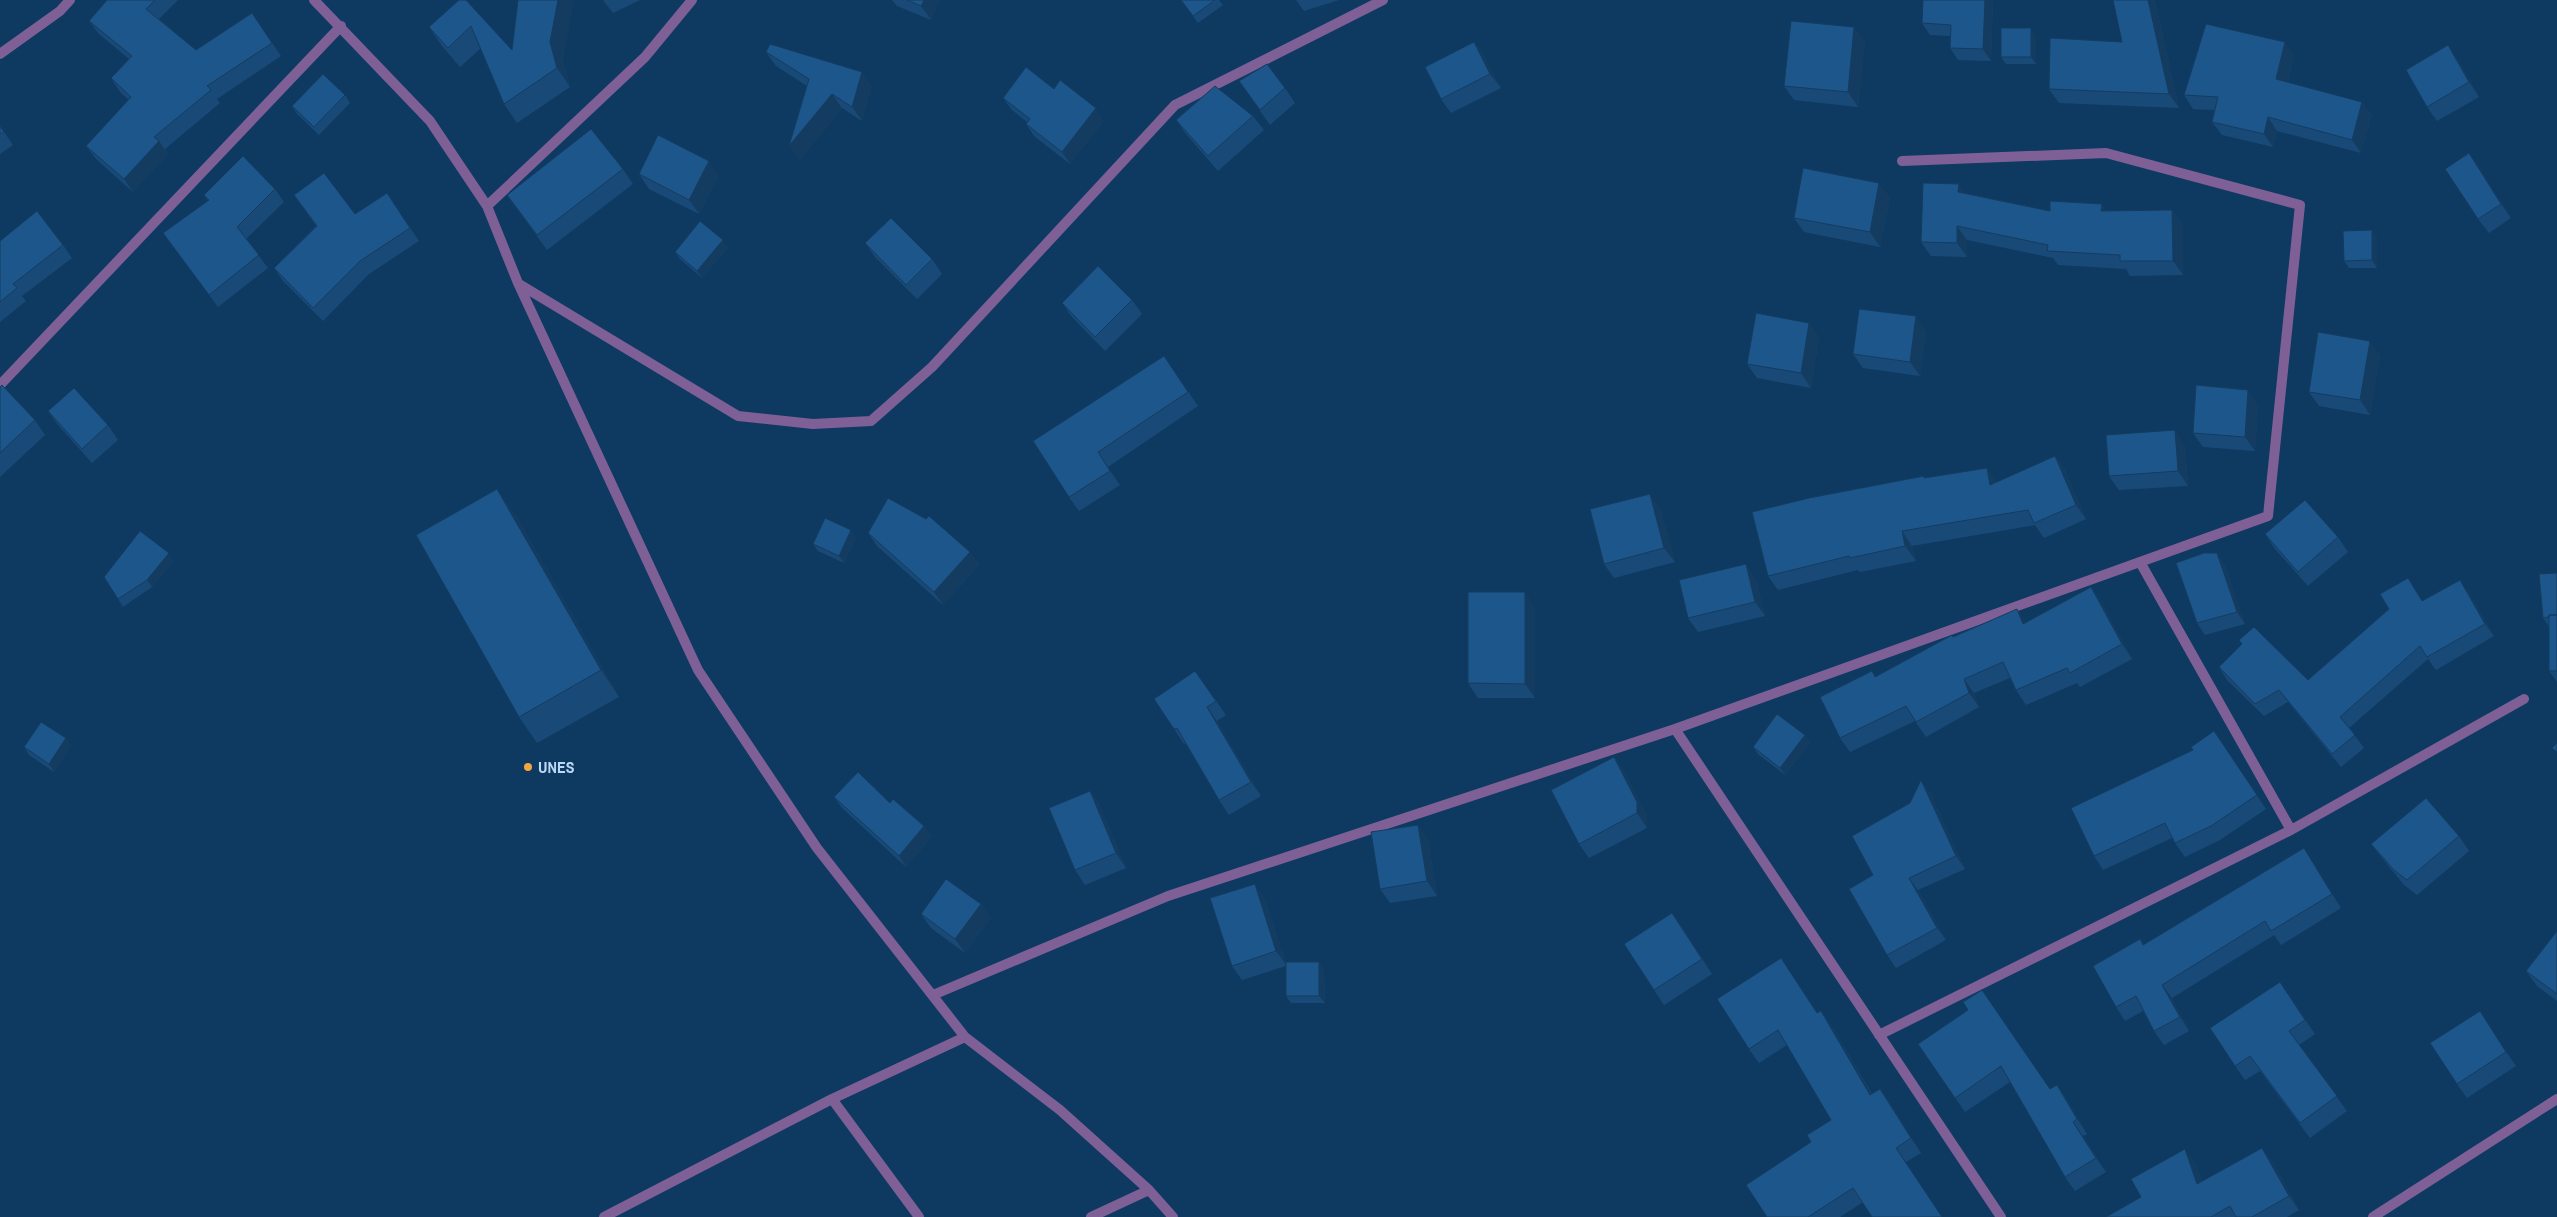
<svg xmlns="http://www.w3.org/2000/svg" width="2557" height="1217" font-family="'Archivo Narrow',sans-serif">
  <rect width="100%" height="100%" fill="#0e3a61"/>
  <g fill="none" stroke-linecap="round" stroke-linejoin="round">
    <path stroke="#7f6096" stroke-width="10" d="M 314,0 L 430,121 L 487,206 L 518,283 L 698,670 L 817,848 L 965,1037 L 1060,1110 L 1149,1190 L 1173,1217
      M 0,54 L 60,11 L 70,0
      M 487,206 L 645,57 L 692,0
      M 519,284 L 738,416 L 813,424 L 871,421 L 932,367 L 1175,105 L 1383,0
      M 0,385 L 341,26
      M 2140,562 L 2291,830
      M 1675,729 L 2001,1217
      M 933,995 L 1168,896 L 1675,729 L 2268,516 L 2300,205 L 2106,153 L 1902,161
      M 1879,1035 L 2291,830 L 2524,699
      M 832,1099 L 919,1217
      M 604,1217 L 832,1099 L 965,1037
      M 1091,1217 L 1149,1190
      M 2373,1217 L 2557,1099"/>
  </g>
  <path fill="#194a77" d="M 107,0 L 178,0 L 159,19 L 196,50 L 252,13 L 281,56 L 217,99 L 220,103 L 165,149 L 168,154 L 133,192 L 96,159 L 86,146 L 129,100 L 120,92 L 111,78 L 129,59 L 99,34 L 89,21 Z
    M 459,0 L 512,50 L 563,61 L 570,87 L 517,123 L 504,104 L 481,48 L 460,67 L 442,46 L 429,27 Z
    M 603,0 L 640,0 L 613,13 Z
    M 892,0 L 939,0 L 931,20 L 897,6 Z
    M 1181,0 L 1219,0 L 1223,5 L 1198,23 Z
    M 1296,0 L 1339,0 L 1304,11 Z
    M 1993,0 L 1991,61 L 1958,60 L 1950,48 L 1951,36 L 1930,35 L 1922,23 Z
    M 2113,0 L 2155,0 L 2179,108 L 2059,103 L 2049,89 L 2122,42 Z
    M 2036,36 L 2036,64 L 2006,64 L 2001,57 Z
    M 1865,41 L 1858,107 L 1794,100 L 1784,86 Z
    M 1474,42 L 1484,56 L 1501,88 L 1451,113 L 1441,99 Z
    M 766,52 L 872,86 L 862,121 L 842,108 L 799,161 L 807,86 L 776,66 Z
    M 2294,55 L 2288,82 L 2372,115 L 2361,153 L 2277,131 L 2273,147 L 2222,135 L 2212,122 L 2215,110 L 2193,109 L 2184,95 Z
    M 2458,60 L 2479,97 L 2437,121 L 2427,107 Z
    M 1239,81 L 1285,88 L 1295,103 L 1270,125 Z
    M 1054,89 L 1104,121 L 1070,164 L 1034,136 L 1026,124 L 1027,122 L 1012,110 L 1003,98 Z
    M 345,95 L 350,103 L 319,135 L 297,114 L 292,106 Z
    M 1253,116 L 1264,130 L 1218,171 L 1186,134 L 1176,120 Z
    M 0,126 L 13,145 L 0,154 Z
    M 2479,168 L 2511,218 L 2489,233 L 2478,219 Z
    M 623,169 L 633,184 L 547,250 L 507,195 Z
    M 639,174 L 719,175 L 699,214 L 649,189 Z
    M 275,189 L 284,202 L 246,239 L 268,268 L 218,307 L 163,233 L 208,201 L 204,195 Z
    M 1965,193 L 2050,211 L 2102,204 L 2106,211 L 2172,210 L 2183,225 L 2183,275 L 2130,276 L 2126,269 L 2058,265 L 2053,258 L 1967,240 L 1967,257 L 1931,256 L 1921,242 Z
    M 294,195 L 355,214 L 396,207 L 419,241 L 369,274 L 323,321 L 283,281 L 274,268 L 316,226 Z
    M 1890,197 L 1880,247 L 1804,232 L 1794,218 Z
    M 2377,237 L 2377,268 L 2349,268 L 2344,261 Z
    M 0,241 L 63,245 L 72,258 L 22,296 L 26,301 L 0,322 Z
    M 865,243 L 932,259 L 942,274 L 917,299 L 875,257 Z
    M 728,248 L 702,278 L 680,259 L 675,252 Z
    M 1132,300 L 1142,314 L 1105,351 L 1072,317 L 1062,303 Z
    M 1809,323 L 1819,338 L 1811,388 L 1757,378 L 1747,364 Z
    M 1926,331 L 1920,376 L 1863,368 L 1853,354 Z
    M 2380,355 L 2370,415 L 2319,406 L 2309,392 Z
    M 1164,356 L 1198,406 L 1108,467 L 1120,485 L 1079,511 L 1069,497 L 1033,441 Z
    M 0,387 L 35,420 L 45,435 L 0,477 Z
    M 2258,404 L 2255,451 L 2203,447 L 2193,433 Z
    M 48,411 L 108,425 L 118,440 L 92,463 L 58,425 Z
    M 2185,445 L 2188,486 L 2119,490 L 2109,476 Z
    M 2055,456 L 2065,470 L 2086,519 L 2044,538 L 2035,525 L 1912,546 L 1916,561 L 1860,572 L 1858,570 L 1778,590 L 1768,576 L 1925,478 L 1997,482 Z
    M 1660,508 L 1675,562 L 1614,578 L 1604,564 Z
    M 516,515 L 619,697 L 537,743 L 519,717 Z
    M 868,533 L 970,552 L 979,565 L 943,605 L 877,546 Z
    M 2265,534 L 2338,537 L 2348,552 L 2308,586 L 2275,549 Z
    M 856,538 L 844,563 L 818,551 L 813,544 Z
    M 174,561 L 152,587 L 123,607 L 118,599 Z
    M 2225,565 L 2245,624 L 2205,635 L 2197,623 Z
    M 2557,573 L 2557,682 L 2549,671 L 2549,625 L 2548,625 L 2543,618 Z
    M 1756,579 L 1765,616 L 1698,632 L 1688,618 Z
    M 2091,587 L 2101,602 L 2132,659 L 2080,687 L 2077,683 L 2026,705 L 2016,690 L 2010,678 L 1974,693 L 1979,707 L 1926,737 L 1915,721 L 1850,752 L 1840,738 L 1876,677 L 1953,637 L 2026,623 Z
    M 2416,590 L 2423,601 L 2468,592 L 2494,636 L 2436,670 L 2428,659 L 2349,728 L 2364,748 L 2341,767 L 2288,702 L 2264,716 L 2227,680 L 2219,667 L 2242,644 L 2308,680 Z
    M 1535,607 L 1535,698 L 1478,698 L 1468,683 Z
    M 1195,671 L 1226,715 L 1217,721 L 1261,796 L 1229,815 L 1219,800 L 1185,743 L 1184,744 L 1154,699 Z
    M 2214,731 L 2266,809 L 2220,840 L 2185,857 L 2175,843 L 2172,838 L 2103,870 L 2094,856 L 2193,750 Z
    M 1805,735 L 1810,743 L 1785,775 L 1758,754 L 1753,747 Z
    M 66,738 L 71,746 L 54,772 L 29,755 L 24,747 Z
    M 1614,757 L 1624,771 L 1647,816 L 1647,828 L 1589,858 L 1579,844 Z
    M 1090,791 L 1100,805 L 1126,868 L 1085,885 L 1075,870 Z
    M 1930,792 L 1965,869 L 1918,890 L 1946,940 L 1896,968 L 1887,955 L 1873,875 Z
    M 834,797 L 890,803 L 924,826 L 932,837 L 906,867 L 842,808 Z
    M 2459,836 L 2469,851 L 2417,895 L 2404,885 L 2382,858 L 2371,844 Z
    M 1428,839 L 1437,896 L 1390,903 L 1380,889 Z
    M 2304,848 L 2313,862 L 2341,908 L 2281,945 L 2274,935 L 2172,998 L 2189,1031 L 2164,1045 L 2154,1031 L 2143,1011 L 2125,1021 L 2116,1007 L 2140,939 L 2144,945 Z
    M 1265,899 L 1286,963 L 1324,969 L 1325,1003 L 1291,1003 L 1286,996 L 1286,966 L 1242,980 L 1232,966 Z
    M 981,904 L 991,918 L 965,953 L 931,928 L 921,914 Z
    M 1682,927 L 1712,974 L 1664,1005 L 1654,990 Z
    M 2557,931 L 2557,1001 L 2537,986 L 2526,971 Z
    M 1781,958 L 1817,1013 L 1821,1011 L 1831,1025 L 1872,1094 L 1880,1089 L 1890,1103 L 1921,1153 L 1906,1162 L 1863,1202 L 1840,1217 L 1767,1217 L 1811,1142 L 1831,1120 L 1787,1045 L 1759,1063 L 1749,1049 Z
    M 2290,996 L 2315,1034 L 2299,1045 L 2347,1111 L 2310,1138 L 2260,1071 L 2245,1080 L 2235,1066 Z
    M 1968,1010 L 2050,1089 L 2057,1085 L 2067,1100 L 2087,1134 L 2083,1136 L 2106,1172 L 2075,1191 L 2065,1177 L 2010,1082 L 1965,1112 L 1918,1044 Z
    M 2480,1011 L 2516,1066 L 2467,1098 L 2457,1084 Z
    M 2273,1162 L 2299,1210 L 2287,1217 L 2106,1217 L 2141,1197 L 2196,1163 L 2202,1182 Z"/>
  <path fill="#143c61" d="M 558,0 L 574,0 L 563,61 L 570,87 L 557,68 L 550,42 Z
    M 924,0 L 939,0 L 931,20 L 921,6 Z
    M 1985,0 L 1993,0 L 1991,61 L 1983,49 Z
    M 2148,0 L 2155,0 L 2179,108 L 2169,94 Z
    M 1854,27 L 1865,41 L 1858,107 L 1848,92 Z
    M 2031,28 L 2036,36 L 2036,64 L 2031,57 Z
    M 1474,42 L 1484,56 L 1501,88 L 1490,74 Z
    M 2285,42 L 2294,55 L 2286,92 L 2276,79 Z
    M 2448,45 L 2458,60 L 2479,97 L 2469,82 Z
    M 862,72 L 872,86 L 862,121 L 852,107 Z
    M 832,94 L 842,108 L 799,161 L 789,146 Z
    M 2362,102 L 2372,115 L 2361,153 L 2352,140 Z
    M 1096,108 L 1104,121 L 1070,164 L 1062,152 Z
    M 2268,117 L 2277,131 L 2273,147 L 2264,134 Z
    M 159,141 L 168,154 L 133,192 L 124,179 Z
    M 2469,153 L 2479,168 L 2511,218 L 2501,204 Z
    M 709,161 L 719,175 L 699,214 L 689,200 Z
    M 1879,183 L 1890,197 L 1880,247 L 1870,232 Z
    M 1959,184 L 1969,199 L 1958,192 Z
    M 2102,204 L 2112,218 L 2101,211 Z
    M 2172,210 L 2183,225 L 2183,275 L 2173,261 Z
    M 1957,226 L 1967,240 L 1967,257 L 1957,243 Z
    M 2372,230 L 2377,237 L 2377,268 L 2372,260 Z
    M 723,240 L 728,248 L 702,278 L 697,271 Z
    M 1916,316 L 1926,331 L 1920,376 L 1910,362 Z
    M 1809,323 L 1819,338 L 1811,388 L 1801,373 Z
    M 2370,341 L 2380,355 L 2370,415 L 2360,400 Z
    M 2248,390 L 2258,404 L 2255,451 L 2245,437 Z
    M 2175,430 L 2185,445 L 2188,486 L 2178,471 Z
    M 1098,452 L 1120,485 L 1110,471 Z
    M 2055,456 L 2065,470 L 2086,519 L 2076,505 Z
    M 1987,468 L 1997,482 L 1990,485 Z
    M 497,489 L 516,515 L 619,697 L 601,670 Z
    M 1650,494 L 1660,508 L 1675,562 L 1664,548 Z
    M 851,530 L 856,538 L 844,563 L 839,556 Z
    M 1902,531 L 1912,546 L 1916,561 L 1905,546 Z
    M 970,552 L 979,565 L 943,605 L 934,592 Z
    M 169,553 L 174,561 L 152,587 L 147,580 Z
    M 2217,553 L 2225,565 L 2245,624 L 2237,612 Z
    M 1746,564 L 1756,579 L 1765,616 L 1755,602 Z
    M 2408,578 L 2416,590 L 2431,614 L 2422,601 Z
    M 2460,580 L 2468,592 L 2494,636 L 2485,624 Z
    M 2091,587 L 2101,602 L 2132,659 L 2122,644 Z
    M 1525,592 L 1535,607 L 1535,698 L 1525,684 Z
    M 2017,609 L 2027,624 L 2023,624 Z
    M 1964,679 L 1974,693 L 1979,707 L 1969,693 Z
    M 1207,707 L 1217,721 L 1261,796 L 1251,782 Z
    M 1805,735 L 1810,743 L 1785,775 L 1780,768 Z
    M 66,738 L 71,746 L 54,772 L 49,764 Z
    M 1614,757 L 1624,771 L 1647,816 L 1647,828 L 1637,813 Z
    M 1921,780 L 1930,792 L 1965,869 L 1956,856 Z
    M 1090,791 L 1100,805 L 1126,868 L 1116,853 Z
    M 1418,825 L 1428,839 L 1437,896 L 1427,881 Z
    M 924,826 L 932,837 L 906,867 L 899,856 Z
    M 2304,848 L 2313,862 L 2341,908 L 2332,894 Z
    M 1909,878 L 1918,890 L 1946,940 L 1937,928 Z
    M 1255,884 L 1265,899 L 1287,966 L 1276,951 Z
    M 981,904 L 991,918 L 965,953 L 955,939 Z
    M 1672,913 L 1682,927 L 1712,974 L 1702,959 Z
    M 1781,958 L 1791,972 L 1827,1027 L 1817,1013 Z
    M 1319,962 L 1324,969 L 1325,1003 L 1319,996 Z
    M 2280,982 L 2290,996 L 2315,1034 L 2305,1020 Z
    M 2162,985 L 2172,998 L 2189,1031 L 2180,1017 Z
    M 1821,1011 L 1831,1025 L 1880,1109 L 1870,1095 Z
    M 2480,1011 L 2490,1025 L 2516,1066 L 2506,1052 Z
    M 2057,1085 L 2067,1100 L 2087,1134 L 2077,1119 Z
    M 1880,1089 L 1890,1103 L 1921,1153 L 1911,1138 Z
    M 2073,1122 L 2083,1136 L 2106,1172 L 2096,1158 Z
    M 1896,1148 L 1906,1162 L 1942,1217 Z
    M 2262,1148 L 2273,1162 L 2299,1210 L 2289,1196 Z
    M 2185,1149 L 2196,1163 L 2207,1198 L 2197,1184 Z"/>
  <path fill="#1d568a" stroke="#143c61" d="M 107,0 L 155,0 L 146,9 L 196,50 L 252,13 L 272,43 L 207,86 L 211,90 L 154,137 L 159,141 L 124,179 L 86,146 L 131,97 L 111,78 L 132,56 L 89,21 Z
    M 459,0 L 466,0 L 512,50 L 518,0 L 558,0 L 550,42 L 557,68 L 504,104 L 471,26 L 448,48 L 429,27 Z
    M 907,0 L 924,0 L 921,6 Z
    M 1181,0 L 1215,0 L 1193,16 Z
    M 1923,0 L 1985,0 L 1983,49 L 1950,48 L 1951,25 L 1922,23 Z
    M 2113,0 L 2148,0 L 2169,94 L 2049,89 L 2050,38 L 2122,42 Z
    M 1791,21 L 1854,27 L 1848,92 L 1784,86 Z
    M 2206,24 L 2285,42 L 2276,79 L 2362,102 L 2352,140 L 2268,117 L 2264,134 L 2212,122 L 2218,97 L 2184,95 Z
    M 2001,28 L 2031,28 L 2031,57 L 2001,57 Z
    M 1474,42 L 1490,74 L 1441,99 L 1425,67 Z
    M 770,44 L 862,72 L 852,107 L 832,94 L 789,146 L 809,79 L 766,52 Z
    M 2448,45 L 2469,82 L 2427,107 L 2406,70 Z
    M 1267,64 L 1285,88 L 1260,110 L 1239,81 Z
    M 1026,67 L 1054,89 L 1060,80 L 1096,108 L 1062,152 L 1026,124 L 1030,119 L 1003,98 Z
    M 323,74 L 345,95 L 314,127 L 292,106 Z
    M 1215,86 L 1253,116 L 1208,156 L 1176,120 Z
    M 0,126 L 4,132 L 0,134 Z
    M 591,129 L 623,169 L 537,235 L 507,195 Z
    M 658,135 L 709,161 L 689,200 L 639,174 Z
    M 2469,153 L 2501,204 L 2478,219 L 2445,169 Z
    M 243,156 L 275,189 L 237,227 L 259,255 L 209,295 L 163,233 L 209,200 L 204,195 Z
    M 1803,168 L 1879,183 L 1870,232 L 1794,218 Z
    M 324,173 L 355,214 L 387,193 L 410,228 L 360,261 L 313,308 L 274,268 L 317,226 L 294,195 Z
    M 1923,183 L 1959,184 L 1958,192 L 2050,211 L 2050,201 L 2102,204 L 2101,211 L 2172,210 L 2173,261 L 2120,261 L 2120,255 L 2047,251 L 2048,245 L 1957,226 L 1957,243 L 1921,242 Z
    M 37,211 L 63,245 L 13,284 L 17,288 L 0,302 L 0,241 Z
    M 891,218 L 932,259 L 906,285 L 865,243 Z
    M 700,221 L 723,240 L 697,271 L 675,252 Z
    M 2372,230 L 2372,260 L 2344,261 L 2343,231 Z
    M 1098,266 L 1132,300 L 1095,337 L 1062,303 Z
    M 1859,309 L 1916,316 L 1910,362 L 1853,354 Z
    M 1756,313 L 1809,323 L 1801,373 L 1747,364 Z
    M 2318,332 L 2370,341 L 2360,400 L 2309,392 Z
    M 1164,356 L 1188,392 L 1098,452 L 1110,471 L 1069,497 L 1033,441 Z
    M 2,385 L 35,420 L 0,453 L 0,387 Z
    M 2196,385 L 2248,390 L 2245,437 L 2193,433 Z
    M 74,388 L 108,425 L 82,449 L 48,411 Z
    M 2175,430 L 2178,471 L 2109,476 L 2106,435 Z
    M 2055,456 L 2076,505 L 2034,523 L 2028,510 L 1902,531 L 1905,546 L 1850,558 L 1849,556 L 1768,576 L 1752,512 L 1809,498 L 1924,476 L 1924,478 L 1987,468 L 1990,485 Z
    M 497,489 L 601,670 L 519,717 L 416,535 Z
    M 1650,494 L 1664,548 L 1604,564 L 1590,509 Z
    M 888,498 L 926,519 L 929,516 L 970,552 L 934,592 L 868,533 Z
    M 2305,500 L 2338,537 L 2298,572 L 2265,534 Z
    M 825,518 L 851,530 L 839,556 L 813,544 Z
    M 140,531 L 169,553 L 147,580 L 118,599 L 104,577 Z
    M 2204,553 L 2217,553 L 2237,612 L 2197,623 L 2176,563 Z
    M 1746,564 L 1755,602 L 1688,618 L 1679,580 Z
    M 2557,573 L 2557,615 L 2549,615 L 2549,617 L 2543,618 L 2539,574 Z
    M 2408,578 L 2422,601 L 2460,580 L 2485,624 L 2427,657 L 2420,646 L 2340,717 L 2355,735 L 2332,754 L 2279,690 L 2255,704 L 2219,667 L 2242,644 L 2239,640 L 2254,627 L 2308,680 L 2389,609 L 2380,594 Z
    M 2091,587 L 2122,644 L 2070,673 L 2067,668 L 2016,690 L 2003,662 L 1964,679 L 1969,693 L 1916,722 L 1906,706 L 1840,738 L 1820,697 L 1872,671 L 1875,677 L 1952,635 L 1953,637 L 2017,609 L 2023,624 Z
    M 1468,592 L 1525,592 L 1525,684 L 1468,683 Z
    M 2549,615 L 2557,615 L 2557,671 L 2549,671 Z
    M 1195,671 L 1216,701 L 1207,707 L 1251,782 L 1219,800 L 1177,728 L 1174,729 L 1154,699 Z
    M 1777,714 L 1805,735 L 1780,768 L 1753,747 Z
    M 41,722 L 66,738 L 49,764 L 24,747 Z
    M 2214,731 L 2257,795 L 2211,826 L 2175,843 L 2165,823 L 2094,856 L 2071,808 L 2193,750 L 2191,747 Z
    M 2557,743 L 2557,752 L 2552,748 Z
    M 1614,757 L 1637,802 L 1637,813 L 1579,844 L 1551,790 Z
    M 858,772 L 890,803 L 893,799 L 924,826 L 899,856 L 834,797 Z
    M 1921,780 L 1956,856 L 1909,878 L 1937,928 L 1887,955 L 1849,889 L 1873,875 L 1852,836 L 1910,803 Z
    M 1090,791 L 1116,853 L 1075,870 L 1049,808 Z
    M 2426,798 L 2459,836 L 2407,880 L 2394,870 L 2371,844 Z
    M 1418,825 L 1427,881 L 1380,889 L 1371,832 Z
    M 2304,848 L 2332,894 L 2271,931 L 2265,921 L 2162,985 L 2180,1017 L 2154,1031 L 2136,996 L 2116,1007 L 2093,966 L 2140,939 L 2143,945 Z
    M 946,879 L 981,904 L 955,939 L 921,914 Z
    M 1255,884 L 1276,951 L 1232,966 L 1210,898 Z
    M 1672,913 L 1702,959 L 1654,990 L 1624,944 Z
    M 2557,931 L 2557,994 L 2526,971 Z
    M 1781,958 L 1817,1013 L 1821,1011 L 1870,1095 L 1880,1089 L 1911,1138 L 1896,1148 L 1942,1217 L 1872,1217 L 1853,1188 L 1808,1217 L 1767,1217 L 1746,1185 L 1811,1142 L 1807,1135 L 1831,1120 L 1778,1030 L 1749,1049 L 1717,999 Z
    M 1286,962 L 1319,962 L 1319,996 L 1286,996 Z
    M 2280,982 L 2305,1020 L 2289,1031 L 2337,1096 L 2300,1123 L 2250,1056 L 2235,1066 L 2210,1028 Z
    M 1982,990 L 2050,1089 L 2057,1085 L 2077,1119 L 2073,1122 L 2096,1158 L 2065,1177 L 2001,1066 L 1955,1098 L 1918,1044 L 1968,1010 L 1963,1002 Z
    M 2480,1011 L 2506,1052 L 2457,1084 L 2430,1043 Z
    M 2262,1148 L 2289,1196 L 2252,1217 L 2236,1217 L 2230,1206 L 2211,1217 L 2106,1217 L 2141,1197 L 2131,1179 L 2185,1149 L 2197,1184 Z"/>
  <circle fill="#f2a541" stroke="#0e3a61" stroke-width="2" cx="528" cy="767" r="5"/>
  <g text-anchor="middle" stroke-width="4" stroke-linejoin="round" paint-order="stroke">
    <g font-size="16" font-weight="bold" fill="#bbd8f6" stroke="#0e3a61" text-anchor="start">
      <text x="538" y="773">UNES</text>
    </g>
  </g>
</svg>
